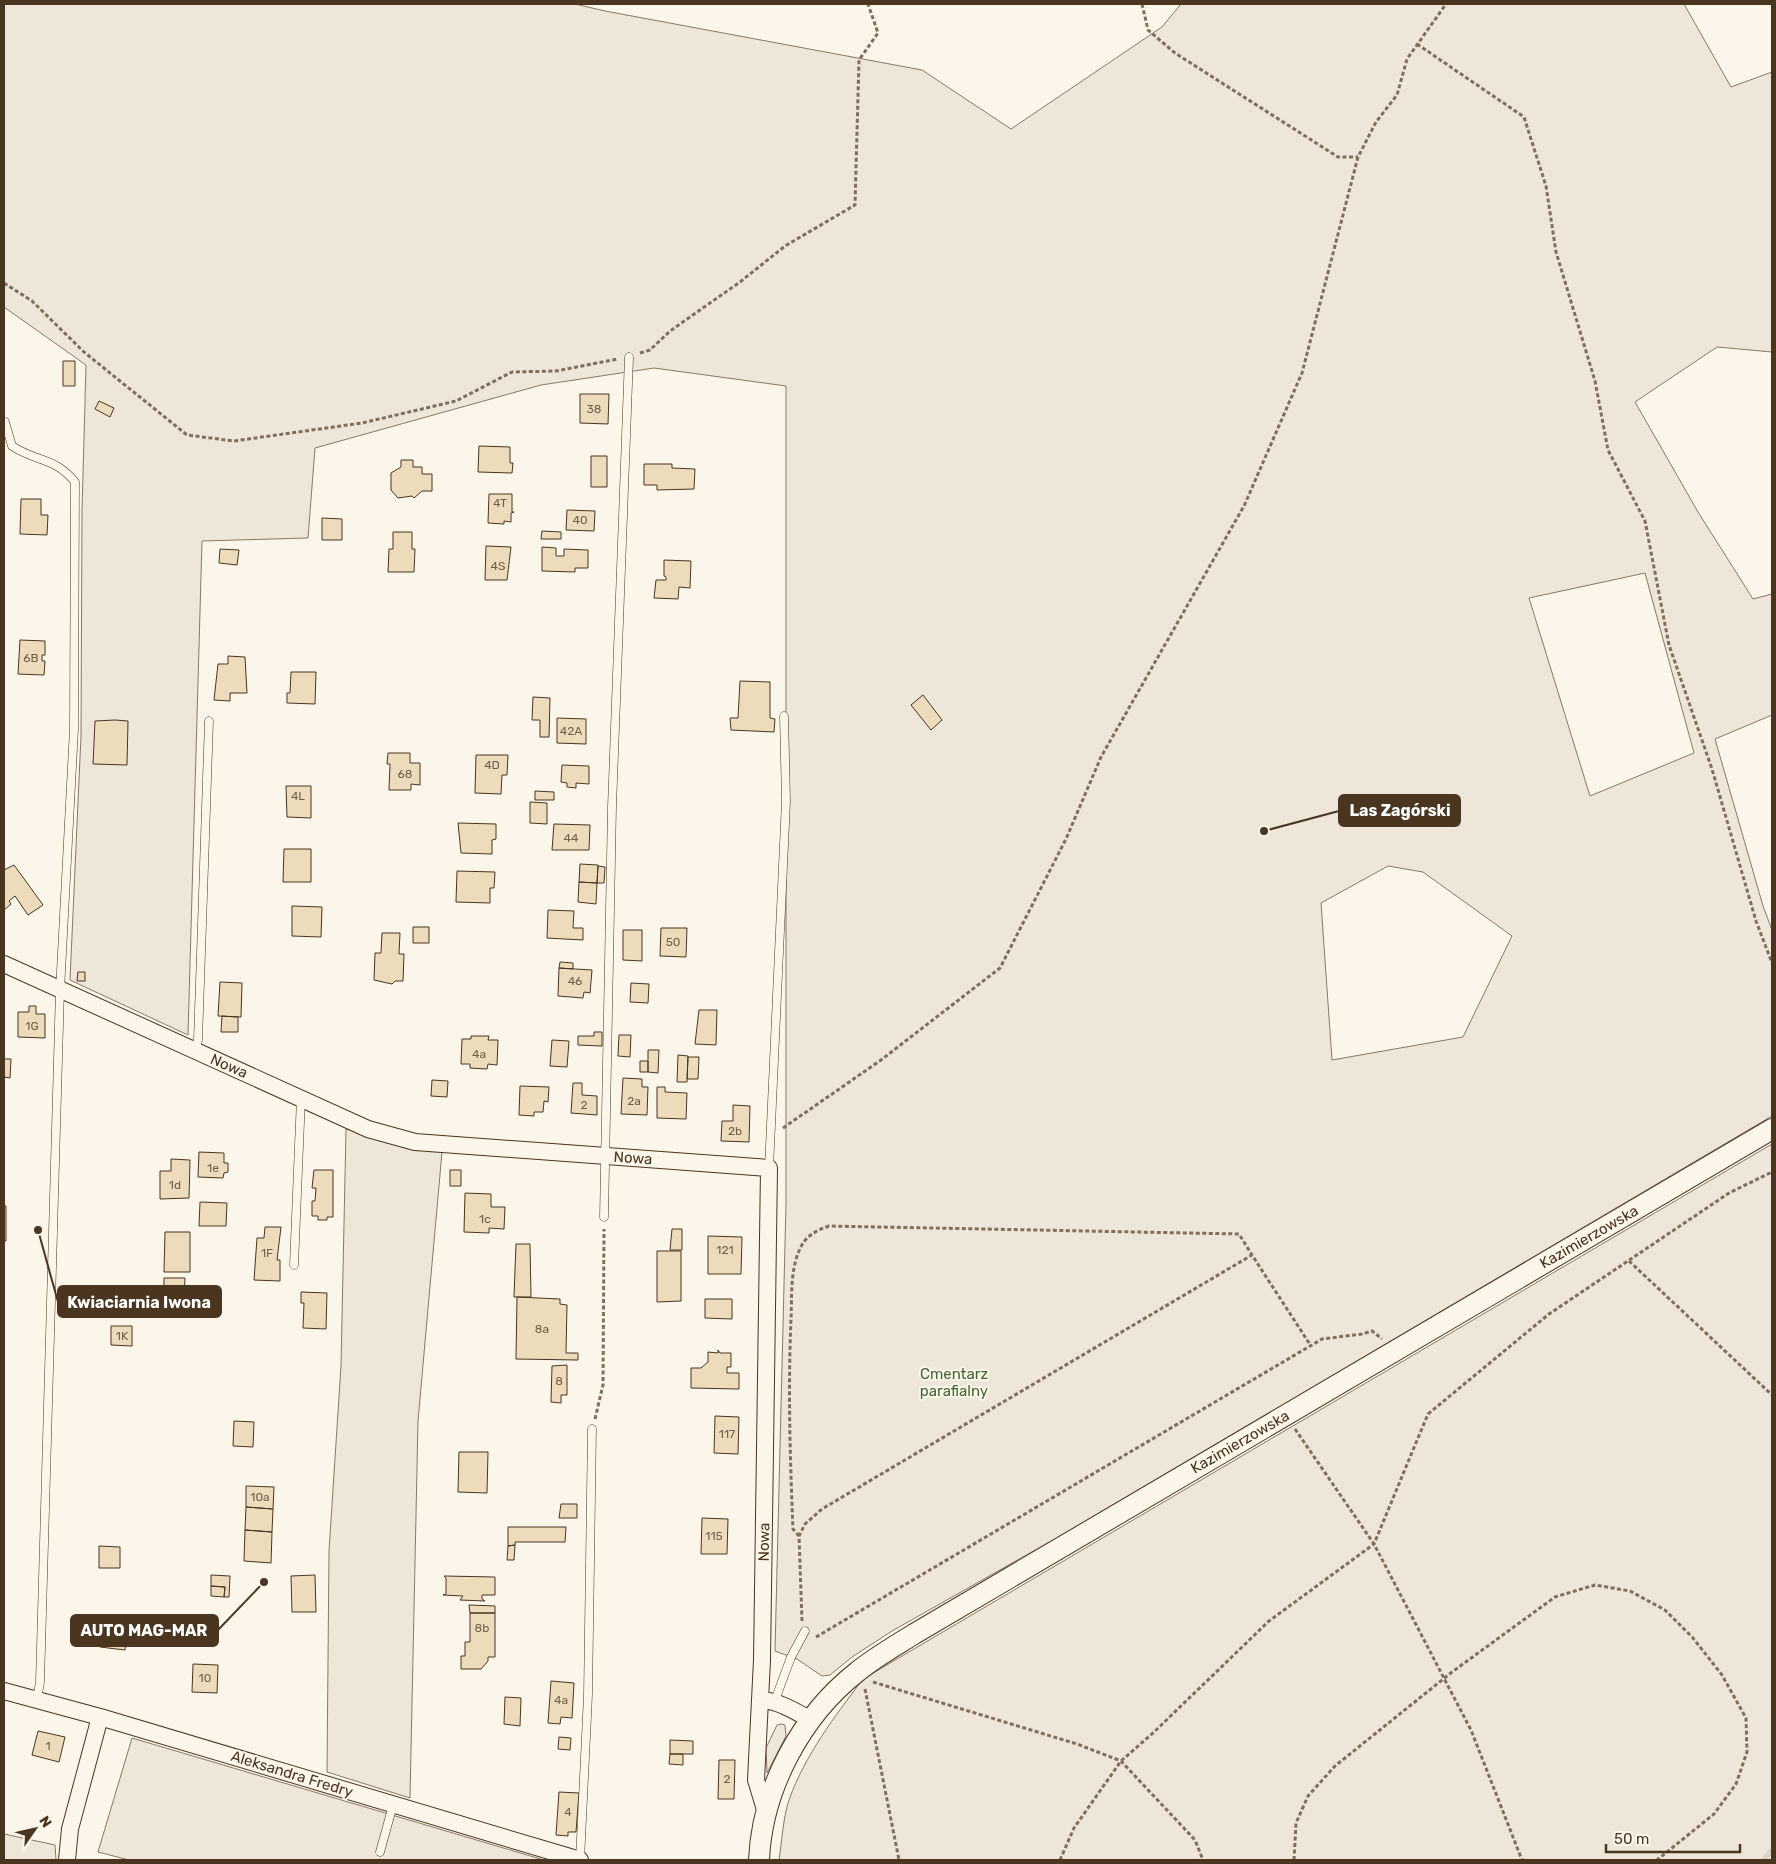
<svg xmlns="http://www.w3.org/2000/svg" width="1776" height="1864" font-family="Rubik,sans-serif">
  <rect width="100%" height="100%" fill="#fbf6e9"/>
  <path fill="#ede6d9" stroke="#887966" fill-rule="evenodd" d="M 4,4 L 575,4 L 605,11 L 922,70 L 1011,129 L 1162,27 L 1181,4 L 1684,4 L 1731,87 L 1772,72 L 1772,352 L 1717,347 L 1635,402 L 1698,512 L 1753,599 L 1772,594 L 1772,715 L 1715,739 L 1763,906 L 1772,930 L 1772,1116 L 1060,1536 L 892,1631 L 852,1657 L 830,1675 L 822,1676 L 797,1659 L 775,1651 L 786,1204 L 786,386 L 654,368 L 541,385 L 315,448 L 308,538 L 202,541 L 188,1035 L 70,980 L 81,736 L 82,511 L 86,365 L 4,307 ZM 1645,573 L 1694,753 L 1590,796 L 1529,598 ZM 1388,866 L 1423,872 L 1512,936 L 1463,1037 L 1332,1060 L 1321,903 Z
    M 346,1129 L 409,1147 L 442,1152 L 418,1421 L 410,1798 L 327,1772 L 329,1551 L 341,1366 Z
    M 1772,1144 L 1772,1860 L 779,1860 C 782,1841 783,1818 789,1800 C 805,1755 835,1716 863,1679 Z
    M 781,1724 L 785,1725 L 786,1736 L 767,1773 L 766,1748 L 777,1725 Z
    M 132,1738 L 544,1860 L 129,1860 L 98,1852 Z
    M 4,1834 L 55,1845 L 56,1860 L 4,1860 Z"/>
  <g fill="none" stroke-linecap="round" stroke-linejoin="round">
    <path stroke="#dcd4c6" stroke-width="5.5" d="M 1764,1860 L 1772,1850"/>
  </g>
  <path fill="#ecdcbc" stroke="#4a3520" d="M 63,361 L 75,361 L 75,386 L 63,386 Z
    M 580,394 L 609,394 L 608,424 L 580,423 Z
    M 99,401 L 114,408 L 110,417 L 95,409 Z
    M 479,446 L 510,447 L 510,463 L 513,463 L 512,473 L 478,472 Z
    M 591,456 L 607,456 L 607,487 L 591,487 Z
    M 401,460 L 413,460 L 413,467 L 422,467 L 422,474 L 432,474 L 432,491 L 422,491 L 414,498 L 412,496 L 398,498 L 391,490 L 391,473 L 401,467 Z
    M 644,464 L 672,464 L 672,468 L 695,469 L 694,489 L 657,490 L 657,485 L 644,485 Z
    M 489,494 L 512,494 L 512,512 L 514,512 L 511,513 L 511,522 L 504,521 L 504,524 L 488,523 Z
    M 21,499 L 41,499 L 41,515 L 48,515 L 47,535 L 20,534 Z
    M 567,510 L 595,511 L 594,531 L 566,530 Z
    M 322,518 L 342,519 L 342,540 L 322,540 Z
    M 542,531 L 561,532 L 561,539 L 541,539 Z
    M 393,532 L 412,532 L 412,549 L 415,549 L 414,572 L 388,572 L 389,549 L 393,549 Z
    M 486,546 L 511,547 L 507,580 L 485,580 Z
    M 542,547 L 556,548 L 556,556 L 564,556 L 564,549 L 588,550 L 588,568 L 575,568 L 575,572 L 542,571 Z
    M 220,549 L 239,550 L 237,565 L 219,563 Z
    M 664,560 L 691,561 L 690,588 L 679,587 L 678,599 L 654,598 L 656,580 L 666,580 L 666,577 L 664,576 Z
    M 20,640 L 45,641 L 45,655 L 42,655 L 42,661 L 45,661 L 44,675 L 18,674 Z
    M 228,656 L 245,657 L 247,693 L 230,693 L 230,701 L 214,700 L 218,664 L 228,664 Z
    M 291,672 L 316,672 L 315,704 L 287,703 L 287,693 L 290,693 Z
    M 740,681 L 770,682 L 770,718 L 775,719 L 774,732 L 731,730 L 730,718 L 738,718 Z
    M 923,695 L 942,720 L 931,730 L 911,705 Z
    M 533,697 L 550,698 L 549,737 L 540,737 L 540,720 L 532,720 Z
    M 557,718 L 586,719 L 586,744 L 557,743 Z
    M 115,720 L 128,721 L 127,765 L 93,764 L 95,721 Z
    M 388,753 L 410,753 L 410,763 L 420,763 L 420,785 L 411,784 L 411,790 L 389,790 L 390,764 L 387,764 Z
    M 476,755 L 508,755 L 507,775 L 502,775 L 501,794 L 475,793 Z
    M 562,765 L 589,766 L 589,784 L 576,783 L 576,788 L 567,787 L 567,783 L 561,782 Z
    M 286,786 L 311,786 L 311,818 L 287,817 Z
    M 535,791 L 554,792 L 554,800 L 535,800 Z
    M 530,802 L 547,803 L 547,824 L 530,823 Z
    M 458,823 L 496,824 L 496,839 L 492,840 L 492,854 L 461,853 Z
    M 554,824 L 590,825 L 589,850 L 552,850 Z
    M 284,849 L 311,849 L 311,882 L 283,882 Z
    M 580,864 L 598,865 L 597,883 L 579,882 Z
    M 14,865 L 43,905 L 28,915 L 15,896 L 9,901 L 11,904 L 4,910 L 4,870 Z
    M 598,866 L 605,867 L 604,883 L 597,883 Z
    M 457,871 L 495,872 L 494,888 L 490,888 L 490,903 L 456,902 Z
    M 579,882 L 597,883 L 596,904 L 578,902 Z
    M 292,906 L 322,907 L 321,937 L 292,936 Z
    M 548,910 L 574,911 L 573,928 L 583,928 L 583,940 L 547,938 Z
    M 413,927 L 429,927 L 429,943 L 413,943 Z
    M 661,928 L 687,928 L 686,957 L 660,956 Z
    M 623,930 L 642,930 L 642,961 L 623,960 Z
    M 382,933 L 400,933 L 399,954 L 404,954 L 403,981 L 395,981 L 392,984 L 374,980 L 375,953 L 381,953 Z
    M 560,962 L 573,963 L 573,969 L 559,968 Z
    M 559,968 L 592,970 L 590,993 L 584,992 L 583,998 L 558,996 Z
    M 78,972 L 85,972 L 85,981 L 77,981 Z
    M 220,982 L 242,983 L 241,1017 L 218,1016 Z
    M 631,983 L 649,984 L 648,1003 L 630,1002 Z
    M 29,1006 L 36,1006 L 36,1014 L 45,1014 L 45,1038 L 18,1037 L 18,1012 L 29,1012 Z
    M 699,1010 L 717,1010 L 716,1045 L 695,1044 Z
    M 222,1016 L 238,1017 L 238,1032 L 221,1032 Z
    M 594,1032 L 602,1032 L 602,1046 L 578,1045 L 578,1036 L 594,1036 Z
    M 619,1035 L 631,1035 L 630,1057 L 618,1056 Z
    M 471,1036 L 489,1036 L 488,1040 L 498,1040 L 497,1065 L 488,1064 L 487,1069 L 470,1068 L 470,1064 L 461,1064 L 462,1039 L 471,1039 Z
    M 552,1040 L 569,1041 L 567,1067 L 550,1066 Z
    M 648,1050 L 659,1050 L 658,1073 L 648,1072 Z
    M 678,1055 L 688,1056 L 687,1082 L 677,1082 Z
    M 688,1057 L 699,1057 L 698,1079 L 687,1079 Z
    M 4,1059 L 11,1059 L 10,1078 L 4,1077 Z
    M 640,1061 L 648,1061 L 648,1072 L 640,1072 Z
    M 623,1078 L 642,1079 L 642,1087 L 648,1087 L 647,1115 L 621,1114 Z
    M 432,1080 L 448,1081 L 447,1097 L 431,1096 Z
    M 573,1083 L 582,1083 L 582,1095 L 597,1096 L 597,1115 L 571,1113 Z
    M 520,1086 L 549,1087 L 548,1102 L 544,1101 L 543,1112 L 534,1112 L 534,1116 L 519,1115 Z
    M 657,1087 L 665,1087 L 665,1092 L 687,1093 L 686,1119 L 657,1118 Z
    M 733,1105 L 750,1106 L 749,1142 L 721,1141 L 722,1121 L 733,1121 Z
    M 199,1152 L 224,1153 L 224,1163 L 228,1163 L 228,1172 L 224,1173 L 223,1178 L 198,1177 Z
    M 171,1159 L 190,1160 L 189,1198 L 160,1199 L 160,1171 L 171,1171 Z
    M 314,1170 L 333,1170 L 333,1217 L 327,1217 L 327,1220 L 318,1220 L 318,1216 L 312,1216 L 312,1201 L 315,1201 L 316,1188 L 312,1188 Z
    M 450,1170 L 461,1170 L 461,1186 L 450,1186 Z
    M 465,1193 L 491,1194 L 491,1207 L 505,1207 L 504,1229 L 489,1228 L 489,1233 L 464,1232 Z
    M 200,1202 L 227,1203 L 226,1226 L 199,1226 Z
    M 4,1206 L 6,1206 L 6,1241 L 4,1241 Z
    M 265,1227 L 281,1227 L 277,1260 L 280,1260 L 280,1281 L 254,1280 L 257,1238 L 264,1238 Z
    M 672,1229 L 682,1229 L 682,1250 L 670,1250 Z
    M 165,1232 L 190,1232 L 190,1272 L 164,1272 Z
    M 708,1236 L 742,1237 L 741,1274 L 708,1274 Z
    M 516,1244 L 530,1244 L 531,1297 L 514,1297 Z
    M 657,1251 L 681,1251 L 681,1301 L 657,1302 Z
    M 164,1278 L 185,1278 L 184,1297 L 164,1296 Z
    M 301,1292 L 327,1293 L 326,1329 L 303,1328 L 304,1303 L 301,1303 Z
    M 517,1297 L 560,1299 L 560,1304 L 567,1305 L 566,1353 L 578,1353 L 578,1360 L 516,1359 Z
    M 705,1299 L 732,1299 L 732,1319 L 705,1318 Z
    M 111,1326 L 132,1326 L 132,1346 L 111,1345 Z
    M 718,1350 L 720,1353 L 731,1353 L 731,1367 L 727,1367 L 727,1373 L 739,1373 L 739,1389 L 691,1388 L 691,1368 L 701,1368 L 708,1362 L 708,1352 L 718,1353 Z
    M 567,1365 L 567,1395 L 561,1395 L 561,1403 L 551,1402 L 552,1366 Z
    M 715,1416 L 739,1417 L 738,1454 L 714,1453 Z
    M 234,1421 L 254,1422 L 253,1447 L 233,1446 Z
    M 459,1452 L 488,1452 L 487,1493 L 458,1492 Z
    M 246,1486 L 274,1487 L 273,1509 L 246,1507 Z
    M 561,1504 L 577,1504 L 577,1518 L 559,1518 Z
    M 246,1507 L 273,1509 L 272,1532 L 245,1530 Z
    M 702,1518 L 728,1519 L 727,1554 L 701,1554 Z
    M 508,1527 L 566,1527 L 565,1542 L 515,1542 L 515,1545 L 508,1546 Z
    M 245,1530 L 272,1532 L 271,1563 L 244,1561 Z
    M 515,1545 L 514,1560 L 507,1560 L 508,1546 Z
    M 99,1546 L 120,1547 L 120,1568 L 99,1568 Z
    M 211,1575 L 230,1576 L 229,1597 L 224,1597 L 225,1587 L 211,1586 Z
    M 315,1575 L 316,1612 L 292,1612 L 291,1576 Z
    M 444,1576 L 495,1577 L 495,1595 L 482,1595 L 482,1599 L 485,1601 L 460,1600 L 463,1596 L 443,1595 L 446,1594 L 446,1578 Z
    M 211,1586 L 225,1587 L 224,1597 L 211,1596 Z
    M 469,1605 L 495,1606 L 495,1613 L 470,1613 Z
    M 470,1613 L 495,1613 L 495,1657 L 488,1657 L 488,1661 L 481,1669 L 461,1669 L 461,1656 L 465,1656 L 465,1642 L 470,1642 Z
    M 109,1616 L 126,1617 L 125,1626 L 128,1626 L 125,1650 L 100,1647 L 101,1623 L 109,1624 Z
    M 193,1664 L 218,1665 L 217,1693 L 192,1692 Z
    M 551,1681 L 574,1683 L 572,1718 L 561,1717 L 560,1724 L 548,1723 Z
    M 505,1697 L 521,1698 L 520,1726 L 504,1724 Z
    M 38,1731 L 65,1737 L 59,1762 L 32,1755 Z
    M 559,1737 L 571,1738 L 570,1750 L 558,1749 Z
    M 670,1740 L 693,1741 L 693,1754 L 670,1754 Z
    M 670,1754 L 683,1754 L 683,1765 L 669,1764 Z
    M 719,1760 L 735,1760 L 734,1799 L 718,1799 Z
    M 559,1792 L 579,1793 L 576,1832 L 568,1832 L 568,1836 L 556,1835 Z"/>
  <g fill="none" stroke-linecap="round" stroke-linejoin="round">
    <g stroke="#4a3520" stroke-width="9">
      <path id="service" d="M 5,422 L 12,446 C 36,462 55,457 75,482 L 74,729 L 60,990 L 40,1682 L 37,1699
        M 195,1050 L 198,1040 L 209,721
        M 769,1168 L 786,801 L 784,716
        M 604,1217 L 612,807 L 629,357
        M 294,1265 L 301,1098
        M 774,1703 L 791,1657 L 805,1631
        M 380,1852 L 393,1805
        M 580,1860 L 588,1695 L 592,1429"/>
    </g>
    <g stroke="#4a3520" stroke-width="18">
      <path id="minor" d="M 4,964 L 368,1129 L 415,1142 L 769,1168 L 762,1660 L 756,1780 L 766,1813
        M 4,1691 L 100,1717 L 580,1860
        M 760,1700 C 777,1700 797,1712 811,1720
        M 67,1860 L 70,1829 L 100,1717"/>
    </g>
    <g stroke="#4a3520" stroke-width="22">
      <path id="tertiary" d="M 759,1860 C 762,1789 801,1716 857,1672 C 874,1658 895,1646 914,1634 L 1772,1129"/>
    </g>
    <path stroke="#7f6f5c" stroke-width="3" stroke-dasharray="4 2.5" stroke-linecap="butt" d="M 1142,4 L 1148,30 L 1175,53 L 1338,157 L 1358,157
      M 1417,44 L 1524,117 L 1546,186 L 1556,252 L 1595,381 L 1608,450 L 1645,521 L 1669,645 L 1712,769 L 1756,921 L 1772,963
      M 4,283 L 32,301 L 84,352 L 187,435 L 234,441 L 362,423 L 456,401 L 512,372 L 556,371 L 617,359
      M 640,353 L 650,350 L 670,331 L 740,282 L 785,246 L 855,205 L 859,60 L 878,33 L 868,4
      M 783,1128 L 881,1060 L 1000,968 L 1066,839 L 1101,757 L 1244,506 L 1302,373 L 1358,157 L 1376,122 L 1397,95 L 1407,59 L 1446,4
      M 1629,1261 L 1772,1395
      M 595,1419 L 603,1385 L 604,1229
      M 1295,1429 L 1374,1544 L 1471,1730 L 1522,1860
      M 799,1536 L 793,1529 C 790,1459 788,1389 791,1319 C 792,1298 790,1272 799,1251 C 805,1236 815,1231 829,1226 L 1239,1234 L 1252,1255
      M 802,1621 L 799,1536 L 805,1524 L 822,1509 L 1252,1255 L 1311,1346
      M 816,1637 L 1322,1339 L 1362,1334 L 1372,1331 L 1382,1339
      M 873,1682 L 1077,1744 L 1121,1761 L 1195,1840 L 1203,1860
      M 865,1689 L 899,1860
      M 1060,1860 L 1074,1828 L 1121,1761 L 1153,1733 L 1269,1621 L 1374,1544 L 1428,1414 L 1549,1314 L 1729,1193 L 1772,1172
      M 1294,1860 L 1296,1823 L 1308,1796 L 1335,1766 L 1452,1672 L 1555,1597 L 1595,1585 L 1630,1591 L 1665,1610 L 1693,1638 L 1722,1675 L 1746,1718 L 1747,1752 L 1736,1784 L 1714,1814 L 1657,1860"/>
    <use href="#service" stroke="#fbf6e9" stroke-width="8"/>
    <use href="#minor" stroke="#fbf6e9" stroke-width="16"/>
    <use href="#tertiary" stroke="#fbf6e9" stroke-width="20"/>
  </g>
  <g text-anchor="middle" stroke-width="4" stroke-linejoin="round" paint-order="stroke">
    <g font-size="12" fill="#725f47">
      <text x="594" y="413">38</text>
      <text x="500" y="507">4T</text>
      <text x="580" y="524">40</text>
      <text x="498" y="570">4S</text>
      <text x="31" y="662">6B</text>
      <text x="571" y="735">42A</text>
      <text x="492" y="769">4D</text>
      <text x="405" y="778">68</text>
      <text x="298" y="800">4L</text>
      <text x="571" y="842">44</text>
      <text x="673" y="946">50</text>
      <text x="575" y="985">46</text>
      <text x="32" y="1030">1G</text>
      <text x="479" y="1058">4a</text>
      <text x="634" y="1105">2a</text>
      <text x="584" y="1109">2</text>
      <text x="735" y="1135">2b</text>
      <text x="213" y="1172">1e</text>
      <text x="175" y="1189">1d</text>
      <text x="485" y="1223">1c</text>
      <text x="725" y="1254">121</text>
      <text x="267" y="1257">1F</text>
      <text x="542" y="1333">8a</text>
      <text x="122" y="1340">1K</text>
      <text x="559" y="1385">8</text>
      <text x="727" y="1438">117</text>
      <text x="260" y="1501">10a</text>
      <text x="714" y="1540">115</text>
      <text x="482" y="1632">8b</text>
      <text x="205" y="1682">10</text>
      <text x="561" y="1704">4a</text>
      <text x="48" y="1750">1</text>
      <text x="727" y="1783">2</text>
      <text x="568" y="1816">4</text>
    </g>
    <g font-size="15" fill="#4a3520" stroke="#fbf6e9">
      <text transform="translate(229 1066) rotate(24)" y="5">Nowa</text>
      <text transform="translate(633 1158) rotate(4)" y="5">Nowa</text>
      <text transform="translate(1589 1237) rotate(-30)" y="5">Kazimierzowska</text>
      <text transform="translate(1240 1442) rotate(-30)" y="5">Kazimierzowska</text>
      <text transform="translate(764 1542) rotate(-89)" y="5">Nowa</text>
      <text transform="translate(292 1774) rotate(17)" y="5">Aleksandra Fredry</text>
    </g>
    <g font-size="15" fill="#436837" stroke="#fbf6e9">
      <text x="954" y="1379">Cmentarz<tspan x="954" dy="17">parafialny</tspan></text>
    </g>
  </g>
  <path fill="none" stroke="#4a3520" stroke-width="2" d="M1264 831L1339 811M38 1230L58 1302M264 1582L218 1630"/>
  <g fill="#4a3520" stroke="#fbf6e9" stroke-width="2">
    <circle cx="1264" cy="831" r="5"/>
    <circle cx="38" cy="1230" r="5"/>
    <circle cx="264" cy="1582" r="5"/>
  </g>
  <g fill="#4a3520" stroke="#4a3520" stroke-width="2">
    <rect x="1339" y="795" width="121" height="31" rx="5"/>
    <rect x="58" y="1286" width="163" height="31" rx="5"/>
    <rect x="71" y="1615" width="147" height="31" rx="5"/>
  </g>
  <g font-size="16" text-anchor="middle" font-weight="bold" fill="#fff">
    <text x="1400" y="816">Las Zagórski</text>
    <text x="139" y="1308">Kwiaciarnia Iwona</text>
    <text x="144" y="1636">AUTO MAG-MAR</text>
  </g>
  <rect width="1776" height="1864" fill="none" stroke="#4a3520" stroke-width="10"/>
  <g transform="translate(35 1829) rotate(56)" stroke="#fbf6e9" stroke-width="4" paint-order="stroke">
  <path d="M0-4L9 19L0 12L-9 19Z" fill="#4a3520"/>
  <text y="-8" font-size="14" font-weight="bold" text-anchor="middle" fill="#4a3520">N</text>
  </g>
  <path d="M1606 1844v8h134v-8" fill="none" stroke="#4a3520" stroke-width="2.5"/>
  <text x="1614" y="1844" font-size="15" fill="#4a3520" stroke="#fbf6e9" stroke-width="4" paint-order="stroke">50 m</text>
</svg>
